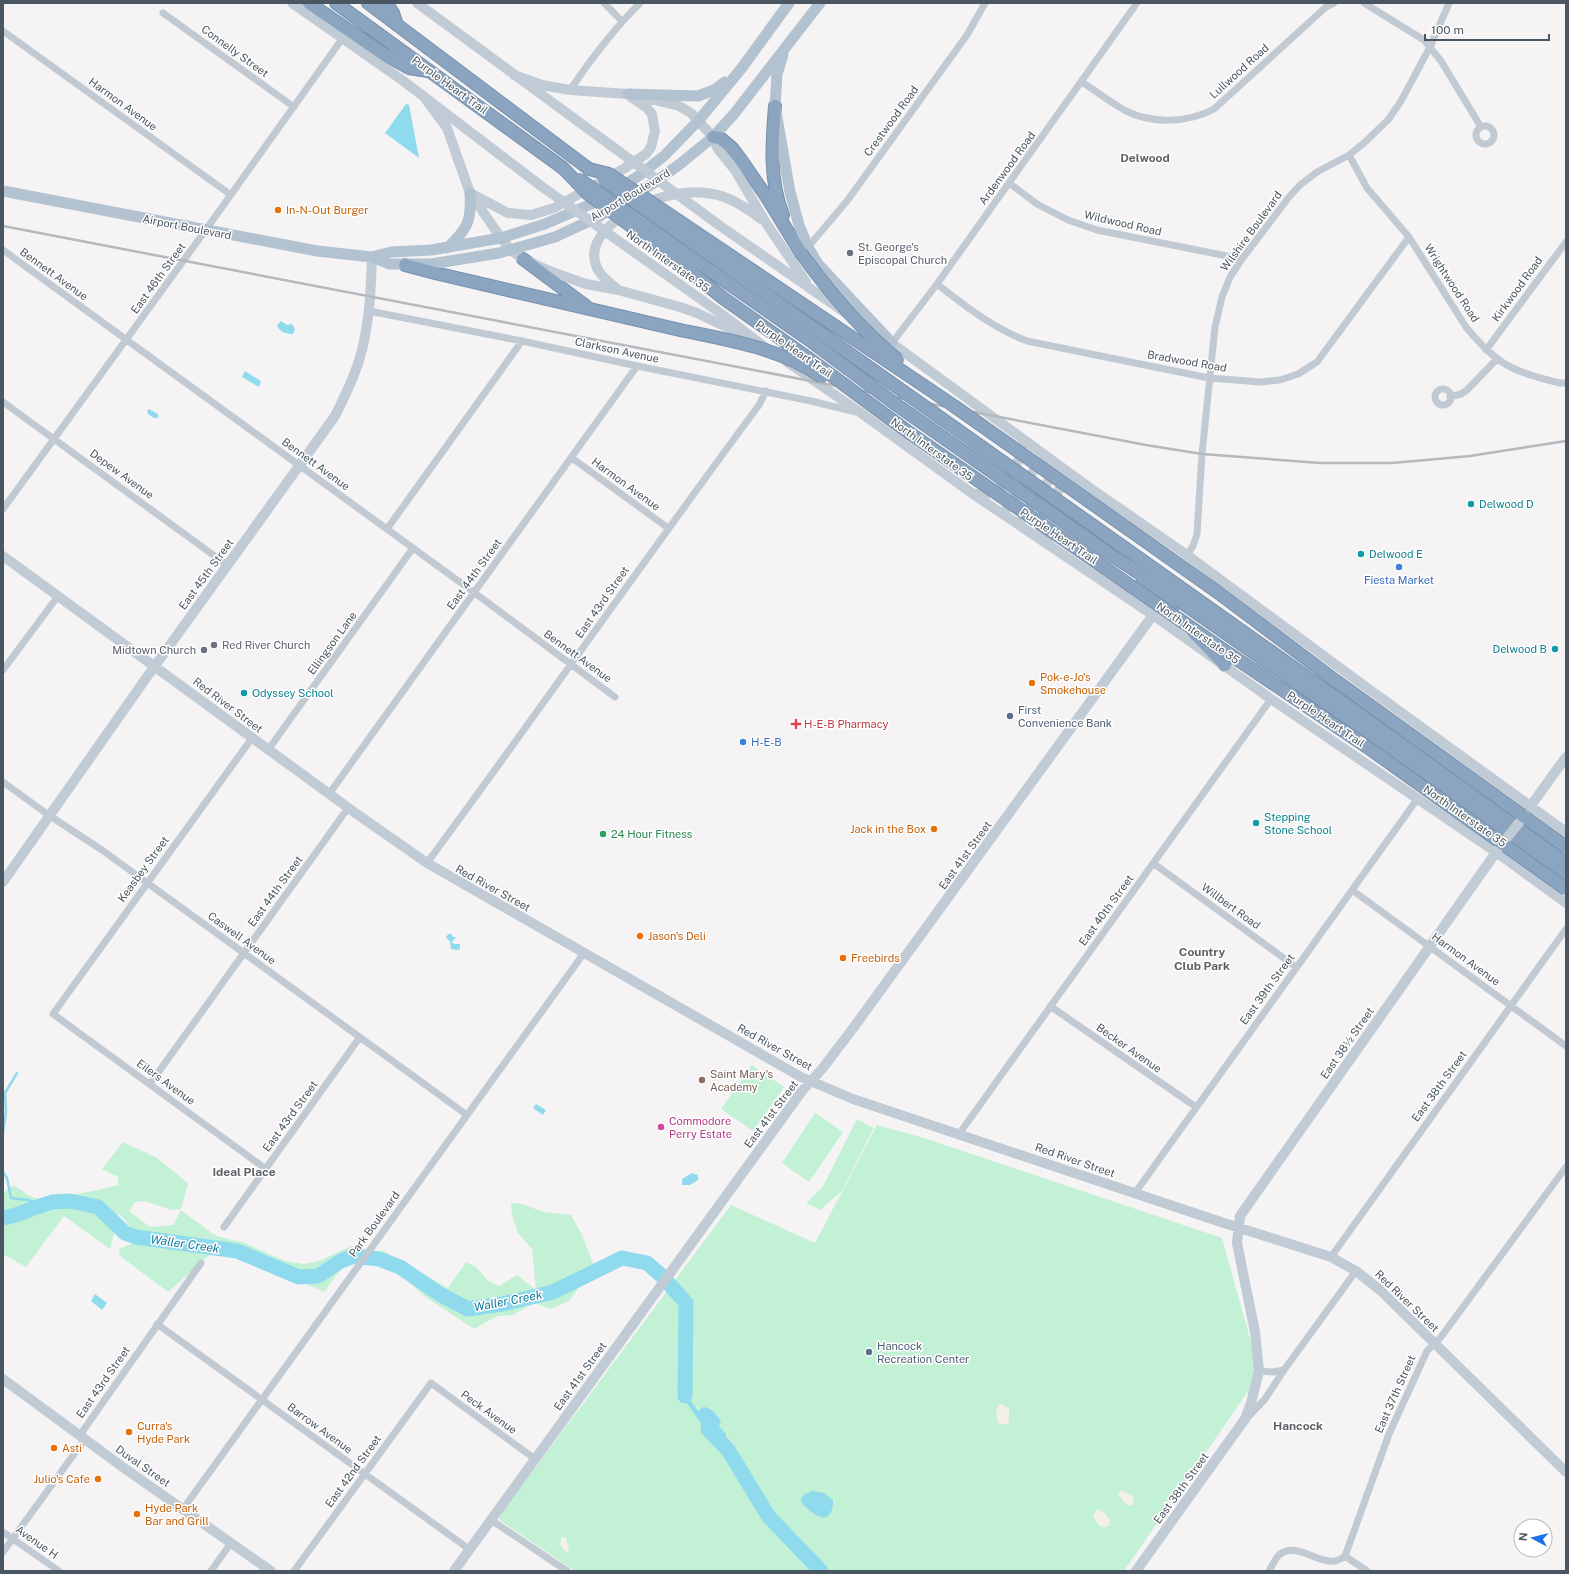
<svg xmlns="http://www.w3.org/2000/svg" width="1569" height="1574" font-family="'Public Sans',sans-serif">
  <rect width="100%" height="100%" fill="#f5f3f3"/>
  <path fill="#c3f1d5" d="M 752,1065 L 784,1087 L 753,1131 L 721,1109 Z
    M 815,1113 L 843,1132 L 809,1182 L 782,1163 Z
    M 857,1119 L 874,1128 L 841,1192 L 820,1210 L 806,1203 L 822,1188 Z
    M 877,1125 L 924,1138 L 1222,1238 L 1259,1371 L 1258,1377 L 1124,1571 L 575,1571 L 501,1521 L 499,1518 L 501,1514 L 731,1205 L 815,1243 Z
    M 123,1142 L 157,1158 L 188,1183 L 181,1209 L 172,1210 L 144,1201 L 135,1202 L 129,1211 L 150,1227 L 173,1225 L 181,1210 L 216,1236 L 242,1242 L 285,1261 L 304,1264 L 319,1261 L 351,1246 L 358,1246 L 324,1292 L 242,1256 L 213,1252 L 168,1292 L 120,1256 L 119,1249 L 134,1243 L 140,1235 L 131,1228 L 119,1213 L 110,1249 L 64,1216 L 26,1267 L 3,1254 L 3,1193 L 14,1185 C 20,1189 28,1196 35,1198 C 46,1201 106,1189 118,1185 L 118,1177 L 102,1169 Z
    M 511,1203 L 522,1204 L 544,1212 L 571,1215 L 582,1235 L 594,1266 L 569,1301 L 550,1309 L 534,1303 L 513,1315 L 497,1316 L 474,1329 L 424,1296 L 398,1272 L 373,1263 L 382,1250 L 448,1288 L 466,1262 L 476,1267 L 488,1281 L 499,1286 L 517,1275 L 536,1290 L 532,1249 L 518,1233 L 512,1215 Z"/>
  <path fill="#f5f0e5" d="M 1002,1404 L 1009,1409 L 1009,1422 L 1005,1425 L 998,1423 L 996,1414 L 998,1405 Z
    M 1122,1490 L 1133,1497 L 1134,1503 L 1133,1505 L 1129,1506 L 1124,1502 L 1118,1494 L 1120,1491 Z
    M 1097,1509 L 1106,1514 L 1110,1522 L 1109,1526 C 1101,1530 1095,1522 1093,1515 Z
    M 562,1537 L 566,1538 L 569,1549 L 568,1552 L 564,1551 L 560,1544 Z"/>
  <path fill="#90daee" d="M 406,104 L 409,105 L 419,158 L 385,133 Z
    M 281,321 L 287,325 L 292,324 L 295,329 L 293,334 C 286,334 279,332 277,325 Z
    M 245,371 L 261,381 L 259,387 L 242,377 Z
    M 149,409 L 158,414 L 158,418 L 154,418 L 148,414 L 147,411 Z
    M 448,934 L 451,934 L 453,937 L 456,937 L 452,942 L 454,944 L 460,944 L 460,949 L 457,950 L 451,949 L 450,941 L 446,938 Z
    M 536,1104 L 546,1110 L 543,1115 L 533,1108 Z
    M 692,1173 L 698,1175 L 698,1180 L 690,1185 L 682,1185 L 682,1179 Z
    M 95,1294 L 107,1303 L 102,1310 L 91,1301 Z
    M 683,1375 L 688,1382 L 688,1397 L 698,1411 L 703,1407 C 712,1408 717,1414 721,1422 L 719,1426 L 726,1434 L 726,1438 L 718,1445 L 714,1446 C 709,1442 702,1430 702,1425 L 680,1393 L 679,1377 Z
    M 812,1491 L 824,1493 L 833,1500 C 833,1504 833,1508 831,1512 C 825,1526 809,1510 802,1504 L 801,1498 L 805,1494 Z"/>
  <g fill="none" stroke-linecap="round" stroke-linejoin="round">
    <path stroke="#90daee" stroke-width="2.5" d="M 3,1132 L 6,1112 L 5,1093 L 17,1073
      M 3,1172 L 7,1178 L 11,1198 L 28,1200 L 43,1205"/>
    <path stroke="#90daee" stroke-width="15" d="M 3,1218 L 19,1214 L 31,1209 L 52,1202 L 70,1201 L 98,1207 L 125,1233 L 136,1237 L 237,1251 L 299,1277 L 318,1276 L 341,1261 L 354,1256 L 379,1259 L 400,1267 L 441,1295 L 468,1309 L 502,1304 L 553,1292 L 622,1258 L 647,1263 L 662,1276 L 686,1303 L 685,1396
      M 708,1429 L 728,1450 L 769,1517 L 821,1571"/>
    <g stroke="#7690ad" stroke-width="14">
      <path id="highway" d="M 309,3 L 382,53 L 409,68 L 428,71
        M 336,3 L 563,168
        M 368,3 L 589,169
        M 386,3 L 393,13 L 397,25
        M 775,106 C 772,143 769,180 783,215
        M 713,137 L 720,138 L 732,148 L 741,160 L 766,196 L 801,253
        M 523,259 L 586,306
        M 405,265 L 435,273 L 680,330
        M 1088,522 L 1431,765 L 1566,863
        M 1081,534 L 1105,551 L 1151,581 L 1432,777 L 1566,875
        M 1142,583 L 1172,611
        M 1194,633 L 1225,665"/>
    </g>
    <path stroke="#c1cad2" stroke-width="7" d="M 604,3 L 622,21
      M 1364,3 L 1424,40 L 1441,61 L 1481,127
      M 163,13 L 294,107
      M 3,31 L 231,195
      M 1082,82 C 1096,91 1111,103 1126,111 C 1152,124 1188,123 1214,109 L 1326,7 L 1334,3
      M 570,90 C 591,59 613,30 640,3
      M1476 135a9 9 0 1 1 18 0a9 9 0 1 1-18 0Z
      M 1349,155 L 1367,188 L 1409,237 L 1466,327 C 1497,365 1513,372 1560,383 L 1566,383
      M 1009,183 L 1037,204 L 1068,220 L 1097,230 L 1242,259
      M 808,247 L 847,201 L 967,35 L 985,3
      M 3,250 L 468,588 L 615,697
      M 937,284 C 965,306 993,328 1027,341 L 1209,378 L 1261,382 L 1280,380 L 1298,374 L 1317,362 L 1409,237
      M 369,311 L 522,341 L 637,366 L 811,401 L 856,412
      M 892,343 L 937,284 L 1137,3
      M 1486,350 L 1566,242
      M1435 397a8 8 0 1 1 16 0a8 8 0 1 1-16 0Z
      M 1450,397 L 1461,394 L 1467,390 L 1497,359
      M 3,402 L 227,565
      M 572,458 L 668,528
      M 3,509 L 205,231 L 342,39
      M 387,529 L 522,341
      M 1187,555 L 1193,546 L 1197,534 L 1202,454 L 1215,327 L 1222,297 L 1230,277 L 1242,259 L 1289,197 L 1300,185 L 1317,172 L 1349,155 L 1364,143 L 1388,120 L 1401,101 L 1430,47 L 1449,3
      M 3,670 L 58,596
      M 252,738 L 53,1014 L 266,1169
      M 268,750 L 413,548
      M 3,782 L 50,816 L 102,850 L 467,1115
      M 329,794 L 637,366
      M 427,863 C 539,711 647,556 759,405 L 766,391
      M 1153,863 L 1296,967
      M 1352,890 L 1566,1046
      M 1050,1006 L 1196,1107
      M 150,1084 L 348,808
      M 959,1134 L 1271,699
      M 1135,1193 L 1418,798
      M 224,1227 L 360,1037
      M 1331,1257 L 1566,929
      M 157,1324 L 469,1549
      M 1259,1371 L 1273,1372 L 1284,1370
      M 1248,1417 L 1265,1399 L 1284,1370 L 1356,1271
      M 80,1435 L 201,1263
      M 183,1509 L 584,953
      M 491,1520 L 567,1571
      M 3,1532 L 59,1571
      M 3,1552 L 85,1439
      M 1345,1556 L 1367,1571
      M 211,1571 L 231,1543
      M 294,1571 L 431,1383 L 535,1459
      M 1269,1571 C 1272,1566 1275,1559 1279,1555 C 1299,1538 1325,1574 1345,1556 L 1389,1434 L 1427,1351 L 1441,1337 L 1566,1167"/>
    <path stroke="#c1cbd6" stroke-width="10" d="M 292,3 L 402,80 L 541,186
      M 417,3 L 613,147
      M 514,75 L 542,85 L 570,90 L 628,94 L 667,103 L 679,106 L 691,113 L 713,137 L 718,149 L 735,170 L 766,223 L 806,282
      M 424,97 L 447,128 L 470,193 L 501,238 L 511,250 L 523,259 L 552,272 L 586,284 L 618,290 L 680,307 L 697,313 L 739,333
      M 472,194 L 508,213 L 531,215 L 554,208 L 625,168 L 646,154 L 651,147 L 655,131 L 652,114 L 646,107 L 631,97
      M 716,223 L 847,314
      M 644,259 L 723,315 L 767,349
      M 617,289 C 610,283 601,277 597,268 C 580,231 643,201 671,195 C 684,192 699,191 713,194 C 731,197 747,208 761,219
      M 886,339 L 1090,488 L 1187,555 L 1355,679 L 1566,832
      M 787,362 L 861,413 L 973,494 L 1153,615 L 1271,699 L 1496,852 L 1566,903
      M 973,494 L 990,493 L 998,490 L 1020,458 L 1021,447
      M 1007,509 L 1039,463 L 1043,462
      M 1021,520 L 1054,473 L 1053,468
      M 1048,543 L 1041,532 L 1038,521 L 1063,484 L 1071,483
      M 3,556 L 354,812 L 427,863 L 801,1077 L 853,1099 L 1224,1223 L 1331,1257 L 1356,1271 L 1380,1290 L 1566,1472
      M 1527,811 L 1566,757
      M 3,882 L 149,674 L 335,416 C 347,392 359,367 364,341 C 370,313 371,285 372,257
      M 3,1379 L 124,1468 L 271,1571
      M 454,1571 L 802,1091 L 822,1069 L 854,1027 L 1153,615
      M 1136,1571 L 1245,1419 L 1251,1403 L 1259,1371 L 1255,1332 L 1237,1243 L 1240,1216 L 1499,848"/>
    <path stroke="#b3c2d1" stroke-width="11" d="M 783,55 L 777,74 L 775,106 L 790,192 L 799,225 L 808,247 L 818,264 L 892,343
      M 628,94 L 698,96 L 714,90 L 725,82
      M 3,191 L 317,251 L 372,257 L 389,264 L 431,264 L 499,253 L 555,237 L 598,217 L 616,206
      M 631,197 L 655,182 L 680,164 L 713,137 L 734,114 L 820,3
      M 447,248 C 467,230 472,221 470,193
      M 372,257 L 391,252 L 431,250 L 501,238 L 545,224 L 598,201 L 637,177 L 664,156 L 699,120 L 741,69 L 789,3"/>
    <use href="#highway" stroke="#8ba5c1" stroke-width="12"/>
    <path stroke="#b5b8bd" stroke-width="2.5" d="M 3,226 L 816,382 L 1146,445 L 1202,454 L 1320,463 L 1392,463 L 1470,456 L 1566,441"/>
    <g stroke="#7690ad" stroke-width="14" stroke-linecap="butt">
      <path id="highway-bridge" d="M 563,168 L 588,194 L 667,253 L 723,298 L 808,358 L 911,434 L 1225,651 L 1370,749 L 1566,889
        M 589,169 L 609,174 L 954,406 L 1216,591 L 1332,678 L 1566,847
        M 579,179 L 808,339 L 894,403 L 1081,534
        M 604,180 L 1088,522
        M 801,253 C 829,292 861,330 898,360
        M 680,330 C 728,340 781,348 822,377"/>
    </g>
    <path stroke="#c1cbd6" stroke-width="10" d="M 613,147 L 716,223
      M 541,186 L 644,259
      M 1499,848 L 1525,815"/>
    <use href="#highway-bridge" stroke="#8ba5c1" stroke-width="12"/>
  </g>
  <g fill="#e8710a" stroke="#fff" stroke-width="1.5">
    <circle cx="278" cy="210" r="4"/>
    <circle cx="1032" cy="683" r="4"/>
    <circle cx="934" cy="829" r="4"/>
    <circle cx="640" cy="936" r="4"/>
    <circle cx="843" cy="958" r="4"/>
    <circle cx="129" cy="1432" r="4"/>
    <circle cx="54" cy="1448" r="4"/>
    <circle cx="98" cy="1479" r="4"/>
    <circle cx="137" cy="1514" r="4"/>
  </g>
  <g fill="#6b7280" stroke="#fff" stroke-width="1.5">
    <circle cx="850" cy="253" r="4"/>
    <circle cx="214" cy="645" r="4"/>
    <circle cx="204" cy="650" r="4"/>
  </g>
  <g fill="#0f9aa8" stroke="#fff" stroke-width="1.5">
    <circle cx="1471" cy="504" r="4"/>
    <circle cx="1361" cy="554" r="4"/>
    <circle cx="1555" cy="649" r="4"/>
    <circle cx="244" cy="693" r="4"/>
    <circle cx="1256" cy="823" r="4"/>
  </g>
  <g fill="#3f7fe0" stroke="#fff" stroke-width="1.5">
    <circle cx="1399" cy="567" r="4"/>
    <circle cx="743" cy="742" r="4"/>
  </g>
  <g fill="#5c6f8a" stroke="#fff" stroke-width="1.5">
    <circle cx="1010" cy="716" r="4"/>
    <circle cx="869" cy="1352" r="4"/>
  </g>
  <path fill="#e0444e" stroke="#fff" stroke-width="1.5" d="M794 718h4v4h4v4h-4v4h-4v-4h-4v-4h4z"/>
  <circle fill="#2e9e5b" stroke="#fff" stroke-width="1.5" cx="603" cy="834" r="4"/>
  <circle fill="#8d6e63" stroke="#fff" stroke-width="1.5" cx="702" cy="1080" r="4"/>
  <circle fill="#d1479c" stroke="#fff" stroke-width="1.5" cx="661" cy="1127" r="4"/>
  <g text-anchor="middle" stroke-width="3" stroke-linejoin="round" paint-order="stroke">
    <g font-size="11" fill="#4a5661" stroke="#fff">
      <text transform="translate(235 51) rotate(36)" y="4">Connelly Street</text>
      <text transform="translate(1239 71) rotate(-42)" y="4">Lullwood Road</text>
      <text transform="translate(450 85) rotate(36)" y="4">Purple Heart Trail</text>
      <text transform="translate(123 104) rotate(36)" y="4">Harmon Avenue</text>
      <text transform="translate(891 121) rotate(-54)" y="4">Crestwood Road</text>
      <text transform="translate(1007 168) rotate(-54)" y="4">Ardenwood Road</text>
      <text transform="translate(630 195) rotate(-31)" y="4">Airport Boulevard</text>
      <text transform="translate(1123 223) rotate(13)" y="4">Wildwood Road</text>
      <text transform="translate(187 227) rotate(11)" y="4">Airport Boulevard</text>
      <text transform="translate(1251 231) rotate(-54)" y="4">Wilshire Boulevard</text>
      <text transform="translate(668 261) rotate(35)" y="4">North Interstate 35</text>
      <text transform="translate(54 274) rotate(36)" y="4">Bennett Avenue</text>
      <text transform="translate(158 278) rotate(-54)" y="4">East 46th Street</text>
      <text transform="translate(1452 283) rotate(57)" y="4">Wrightwood Road</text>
      <text transform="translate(1517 289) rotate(-54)" y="4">Kirkwood Road</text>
      <text transform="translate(794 349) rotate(35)" y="4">Purple Heart Trail</text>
      <text transform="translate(617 350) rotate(12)" y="4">Clarkson Avenue</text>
      <text transform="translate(1187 361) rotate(10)" y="4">Bradwood Road</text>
      <text transform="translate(932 449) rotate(36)" y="4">North Interstate 35</text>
      <text transform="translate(316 464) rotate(36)" y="4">Bennett Avenue</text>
      <text transform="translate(122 474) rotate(36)" y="4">Depew Avenue</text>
      <text transform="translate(626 484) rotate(36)" y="4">Harmon Avenue</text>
      <text transform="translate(1059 536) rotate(34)" y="4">Purple Heart Trail</text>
      <text transform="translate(206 574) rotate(-54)" y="4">East 45th Street</text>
      <text transform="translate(474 574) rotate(-54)" y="4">East 44th Street</text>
      <text transform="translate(602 602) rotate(-55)" y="4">East 43rd Street</text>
      <text transform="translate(1198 633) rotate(35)" y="4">North Interstate 35</text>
      <text transform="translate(332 643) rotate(-54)" y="4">Ellingson Lane</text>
      <text transform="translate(578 656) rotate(36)" y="4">Bennett Avenue</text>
      <text transform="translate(228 705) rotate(37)" y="4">Red River Street</text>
      <text transform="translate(1326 719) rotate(34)" y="4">Purple Heart Trail</text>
      <text transform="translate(1465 816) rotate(35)" y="4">North Interstate 35</text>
      <text transform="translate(965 855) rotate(-54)" y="4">East 41st Street</text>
      <text transform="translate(143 869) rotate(-54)" y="4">Keasbey Street</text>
      <text transform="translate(493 888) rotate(29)" y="4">Red River Street</text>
      <text transform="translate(275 891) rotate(-54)" y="4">East 44th Street</text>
      <text transform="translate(1231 906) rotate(36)" y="4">Willbert Road</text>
      <text transform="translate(1106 910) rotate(-54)" y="4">East 40th Street</text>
      <text transform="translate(242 938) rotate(36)" y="4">Caswell Avenue</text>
      <text transform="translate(1466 959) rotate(36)" y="4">Harmon Avenue</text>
      <text transform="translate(1267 989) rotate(-54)" y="4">East 39th Street</text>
      <text transform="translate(1347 1043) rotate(-55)" y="4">East 38½ Street</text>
      <text transform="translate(775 1047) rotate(29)" y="4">Red River Street</text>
      <text transform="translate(1129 1048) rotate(35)" y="4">Becker Avenue</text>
      <text transform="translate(166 1082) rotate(36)" y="4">Eilers Avenue</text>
      <text transform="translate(1439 1086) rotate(-54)" y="4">East 38th Street</text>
      <text transform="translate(771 1114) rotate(-53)" y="4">East 41st Street</text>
      <text transform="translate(290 1116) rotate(-54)" y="4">East 43rd Street</text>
      <text transform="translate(1075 1160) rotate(19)" y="4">Red River Street</text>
      <text transform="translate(374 1224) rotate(-54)" y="4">Park Boulevard</text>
      <text transform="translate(1407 1301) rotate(44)" y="4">Red River Street</text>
      <text transform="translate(580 1376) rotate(-54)" y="4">East 41st Street</text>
      <text transform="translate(103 1382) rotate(-55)" y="4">East 43rd Street</text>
      <text transform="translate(1395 1394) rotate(-66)" y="4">East 37th Street</text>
      <text transform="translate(489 1412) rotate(36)" y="4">Peck Avenue</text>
      <text transform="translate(320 1428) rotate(36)" y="4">Barrow Avenue</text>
      <text transform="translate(143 1466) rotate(35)" y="4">Duval Street</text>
      <text transform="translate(353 1471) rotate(-54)" y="4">East 42nd Street</text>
      <text transform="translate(1181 1488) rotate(-54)" y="4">East 38th Street</text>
      <text transform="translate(37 1542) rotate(35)" y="4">Avenue H</text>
    </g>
    <g font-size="11" fill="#c56008" stroke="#fff" text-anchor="start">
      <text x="286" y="214">In-N-Out Burger</text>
      <text x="1040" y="681">Pok-e-Jo's<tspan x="1040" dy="13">Smokehouse</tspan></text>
      <text x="926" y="833" text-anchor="end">Jack in the Box</text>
      <text x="648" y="940">Jason's Deli</text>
      <text x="851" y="962">Freebirds</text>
      <text x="137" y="1430">Curra's<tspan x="137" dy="13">Hyde Park</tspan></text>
      <text x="62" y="1452">Asti</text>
      <text x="90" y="1483" text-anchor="end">Julio's Cafe</text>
      <text x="145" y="1512">Hyde Park<tspan x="145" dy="13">Bar and Grill</tspan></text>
    </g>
    <g font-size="11" fill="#5b616d" stroke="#fff" text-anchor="start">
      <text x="858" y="251">St. George's<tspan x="858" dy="13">Episcopal Church</tspan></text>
      <text x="222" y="649">Red River Church</text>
      <text x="196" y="654" text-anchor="end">Midtown Church</text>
    </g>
    <g font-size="11" fill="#0d838f" stroke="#fff" text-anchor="start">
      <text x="1479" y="508">Delwood D</text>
      <text x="1369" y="558">Delwood E</text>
      <text x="1547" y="653" text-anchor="end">Delwood B</text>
      <text x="252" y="697">Odyssey School</text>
      <text x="1264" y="821">Stepping<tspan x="1264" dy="13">Stone School</tspan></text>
    </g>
    <g font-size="11" fill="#366cbe" stroke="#fff">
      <text x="1399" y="584">Fiesta Market</text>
      <text x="751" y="746" text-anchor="start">H-E-B</text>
    </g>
    <g font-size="11" fill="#4e5e75" stroke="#fff" text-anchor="start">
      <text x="1018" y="714">First<tspan x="1018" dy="13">Convenience Bank</tspan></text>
      <text x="877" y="1350">Hancock<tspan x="877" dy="13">Recreation Center</tspan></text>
    </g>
    <g font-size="11" fill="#be3a42" stroke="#fff" text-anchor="start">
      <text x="804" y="728">H-E-B Pharmacy</text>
    </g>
    <g font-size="11" fill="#27864d" stroke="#fff" text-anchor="start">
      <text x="611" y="838">24 Hour Fitness</text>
    </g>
    <g font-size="11" fill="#785e54" stroke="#fff" text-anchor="start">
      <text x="710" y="1078">Saint Mary's<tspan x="710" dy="13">Academy</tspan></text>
    </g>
    <g font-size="11" fill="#b23c85" stroke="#fff" text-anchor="start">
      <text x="669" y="1125">Commodore<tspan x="669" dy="13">Perry Estate</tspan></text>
    </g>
    <g font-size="12" font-weight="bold" fill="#5f6368" stroke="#fff">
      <text x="1145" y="162">Delwood</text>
      <text x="1202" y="956">Country<tspan x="1202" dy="14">Club Park</tspan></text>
      <text x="244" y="1176">Ideal Place</text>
      <text x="1298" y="1430">Hancock</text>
    </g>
    <g font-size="12" font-style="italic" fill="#0c7c9b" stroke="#fff">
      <text transform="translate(185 1244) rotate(8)" y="4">Waller Creek</text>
      <text transform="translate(508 1301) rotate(-11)" y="4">Waller Creek</text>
    </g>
  </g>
  <rect width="1569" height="1574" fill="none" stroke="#4a5661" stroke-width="8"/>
  <g transform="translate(1533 1538) rotate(277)"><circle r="19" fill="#ffffff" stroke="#b7bbc0"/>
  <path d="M0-3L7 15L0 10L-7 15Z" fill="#1a73e8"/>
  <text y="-6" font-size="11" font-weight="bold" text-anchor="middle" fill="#4a5661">N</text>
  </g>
  <path d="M1425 34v6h124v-6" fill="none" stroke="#4a5661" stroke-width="2"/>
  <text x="1431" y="34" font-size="12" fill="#4a5661" stroke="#ffffff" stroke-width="3" paint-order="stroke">100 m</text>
</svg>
